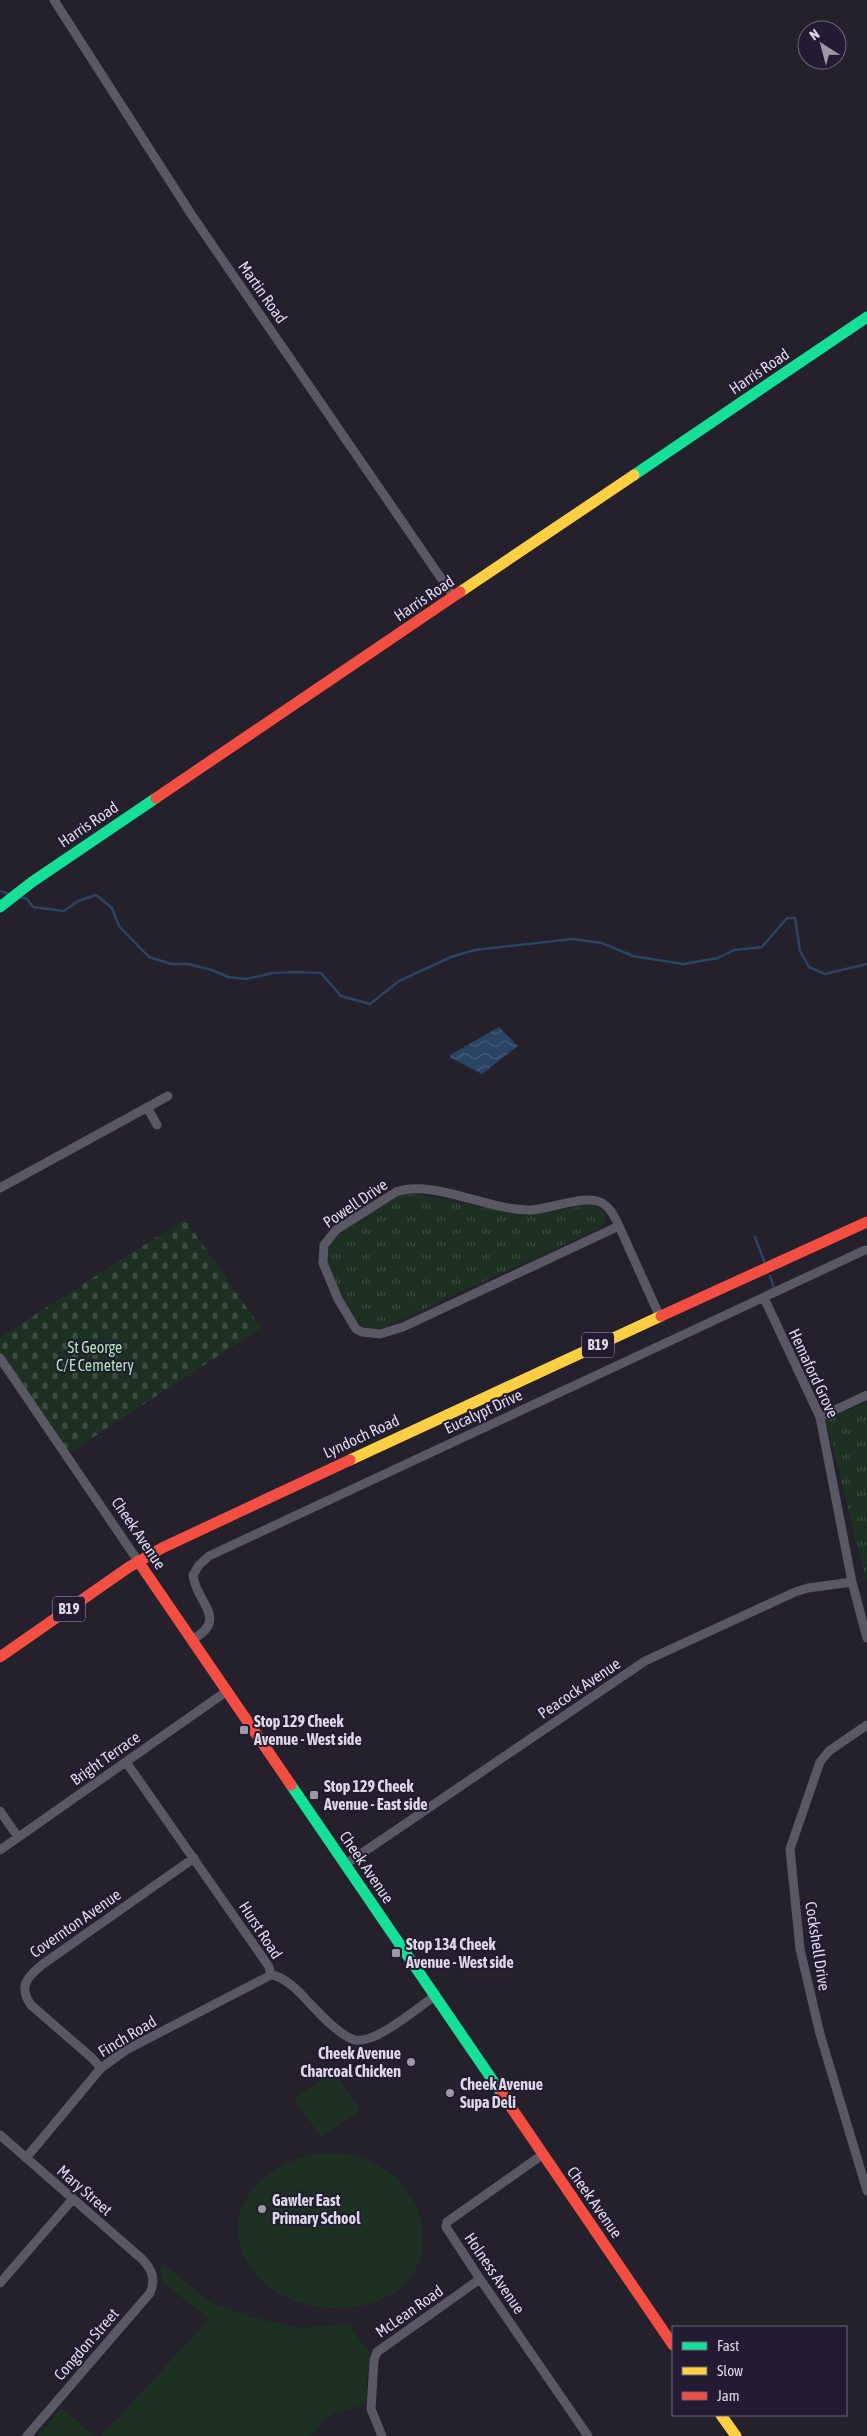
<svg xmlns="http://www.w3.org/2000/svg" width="867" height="2436" font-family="'Asap Condensed',sans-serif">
  <defs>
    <pattern id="cemetery-stones" width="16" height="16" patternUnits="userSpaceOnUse" patternTransform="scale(1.25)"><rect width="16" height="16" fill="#1c3122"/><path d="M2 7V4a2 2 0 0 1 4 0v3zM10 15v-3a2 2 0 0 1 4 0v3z" fill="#3c4e42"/></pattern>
    <pattern id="park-tufts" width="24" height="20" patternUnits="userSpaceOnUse" patternTransform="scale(1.25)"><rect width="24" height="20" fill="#1c3122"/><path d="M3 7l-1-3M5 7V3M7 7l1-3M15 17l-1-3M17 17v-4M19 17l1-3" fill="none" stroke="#3c4e42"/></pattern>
    <pattern id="water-waves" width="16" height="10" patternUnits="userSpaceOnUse" patternTransform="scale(1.25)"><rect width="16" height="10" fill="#2a4464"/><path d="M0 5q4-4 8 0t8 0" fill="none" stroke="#485e7a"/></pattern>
  </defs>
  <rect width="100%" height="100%" fill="#24202c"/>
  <path fill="#1c3122" d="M 334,2072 L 360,2110 L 321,2137 L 294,2099 Z
    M 334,2153 C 441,2160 461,2300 345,2308 C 235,2315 191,2192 304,2157 C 313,2154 324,2154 334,2153 Z
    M 161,2262 L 210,2302 L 248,2316 L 299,2328 L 349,2324 L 364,2346 L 370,2351 L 365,2405 L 331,2414 L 310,2436 L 101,2436 L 209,2319 L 162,2282 Z
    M 61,2408 L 95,2436 L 38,2436 Z"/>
  <path fill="url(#cemetery-stones)" d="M 185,1219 L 261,1328 L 66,1455 L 0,1358 L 0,1337 Z"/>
  <path fill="url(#park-tufts)" d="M 419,1194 L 513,1214 L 528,1214 L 592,1205 L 603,1211 L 606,1219 L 600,1228 L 380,1329 L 368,1329 L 354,1320 L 328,1266 L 328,1254 L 330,1244 L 338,1235 L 395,1198 L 404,1195 Z
    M 867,1402 L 867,1584 L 826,1420 Z"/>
  <path fill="url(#water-waves)" d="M 499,1027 L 518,1046 L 482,1074 L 451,1058 L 450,1055 Z"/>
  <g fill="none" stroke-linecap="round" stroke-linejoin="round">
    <path stroke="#2a4464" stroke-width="2.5" d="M 0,891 L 10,894
      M 20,897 L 27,899 L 33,907 L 64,911 L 78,901 L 96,895 L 112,908 L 119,926 L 149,957 L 171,964 L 188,964 L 212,970 L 228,977 L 246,979 L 273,973 L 296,972 L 321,973 L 341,996 L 370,1004 L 399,981 L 451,957 L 475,950 L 572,939 L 602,943 L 633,956 L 683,964 L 718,958 L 734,950 L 762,947 L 787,918 L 795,918 L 800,951 L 809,967 L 825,974 L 867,964
      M 755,1237 L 764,1261
      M 770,1276 L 774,1288"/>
    <path stroke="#5a5864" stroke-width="9" d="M 54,0 L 191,214 L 454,597
      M 147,1107 L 157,1125
      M 0,1188 L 168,1096
      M 619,1226 L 403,1327 L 380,1334 L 362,1332 L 356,1329 L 338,1299 L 323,1263 L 324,1245 L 336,1230 L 396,1192 C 433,1179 487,1210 529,1210 C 548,1210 579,1196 597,1201 C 609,1204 614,1216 619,1226 L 660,1317
      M 764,1298 L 820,1417 L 852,1582 L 867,1638
      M 0,1358 L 138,1561
      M 820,1417 L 867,1395
      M 192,1640 C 230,1618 196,1604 193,1575 L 199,1565 L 209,1556 L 865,1250
      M 867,1725 L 829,1751 L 820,1762 L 790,1849 L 800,1949 L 820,2034 L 867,2191
      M 126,1762 L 263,1958 L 269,1967 L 271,1975 C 282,1976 292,1985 300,1993 C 312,2005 338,2036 355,2040 C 376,2044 417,2008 435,1996
      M 0,1811 L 18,1837
      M 0,1850 L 227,1691
      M 346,1864 L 645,1661 L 795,1592 L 808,1588 L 852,1582
      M 101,2068 L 92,2058 L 31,2005 C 18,1986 27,1977 43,1964 L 194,1858
      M 0,2135 L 142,2259 C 152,2269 156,2279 150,2293 L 27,2436
      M 542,2155 L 447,2222 L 446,2227 L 480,2279 L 588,2436
      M 26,2158 L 101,2068 L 126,2050 L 271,1975
      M 0,2283 L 72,2200
      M 382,2436 L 371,2409 L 374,2360 L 377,2352 L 480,2279"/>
    <path stroke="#16e098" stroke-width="11" d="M 634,475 L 867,317
      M 0,907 L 32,882 L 156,798
      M 291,1785 L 502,2094"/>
    <path stroke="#ffcf43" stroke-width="11" d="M 460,592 L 634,475
      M 350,1460 L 661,1316
      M 721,2415 L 736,2436"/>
    <path stroke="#f24e42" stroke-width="11" d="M 156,798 L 460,592
      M 661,1316 L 867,1222
      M 138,1561 L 291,1785
      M 0,1657 L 129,1567 L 162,1548 L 350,1460
      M 502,2094 L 673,2345"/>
  </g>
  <g fill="#9c98a6" stroke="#231b31" stroke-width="2">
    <rect x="239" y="1725" width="10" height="10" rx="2.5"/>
    <rect x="309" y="1790" width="10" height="10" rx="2.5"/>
    <rect x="391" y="1948" width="10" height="10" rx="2.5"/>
    <circle cx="411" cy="2062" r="5"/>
    <circle cx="450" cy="2093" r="5"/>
    <circle cx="262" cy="2209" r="5"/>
  </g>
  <g text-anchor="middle" stroke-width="4" stroke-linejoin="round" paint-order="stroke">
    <g fill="#231b31" stroke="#a49fb0" stroke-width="1">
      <rect x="582" y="1332.5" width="32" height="25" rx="4"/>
      <rect x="53" y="1596.5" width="32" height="25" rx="4"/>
    </g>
    <g font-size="15" font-weight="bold" fill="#dcd8e7">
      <text x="598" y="1350">B19</text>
      <text x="69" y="1614">B19</text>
    </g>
    <g font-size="16" fill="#dcd8e7" stroke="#231b31">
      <text transform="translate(263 292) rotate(55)" y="6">Martin Road</text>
      <text transform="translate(759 371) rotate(-34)" y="6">Harris Road</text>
      <text transform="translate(424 598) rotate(-34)" y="6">Harris Road</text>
      <text transform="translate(88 824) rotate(-34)" y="6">Harris Road</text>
      <text transform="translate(355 1203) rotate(-34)" y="6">Powell Drive</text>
      <text transform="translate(814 1373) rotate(65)" y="6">Hemaford Grove</text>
      <text transform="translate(483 1411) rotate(-25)" y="6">Eucalypt Drive</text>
      <text transform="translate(361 1436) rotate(-25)" y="6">Lyndoch Road</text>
      <text transform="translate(139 1533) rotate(56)" y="6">Cheek Avenue</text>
      <text transform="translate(579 1688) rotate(-34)" y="6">Peacock Avenue</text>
      <text transform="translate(105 1758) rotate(-35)" y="6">Bright Terrace</text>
      <text transform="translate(367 1867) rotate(56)" y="6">Cheek Avenue</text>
      <text transform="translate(75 1923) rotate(-35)" y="6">Covernton Avenue</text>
      <text transform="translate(261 1930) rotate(57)" y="6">Hurst Road</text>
      <text transform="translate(818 1946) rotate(81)" y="6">Cockshell Drive</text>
      <text transform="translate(127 2036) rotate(-31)" y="6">Finch Road</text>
      <text transform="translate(85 2190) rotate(41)" y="6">Mary Street</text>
      <text transform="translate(595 2202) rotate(55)" y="6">Cheek Avenue</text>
      <text transform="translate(495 2273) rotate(56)" y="6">Holness Avenue</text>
      <text transform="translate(409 2311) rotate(-35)" y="6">McLean Road</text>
      <text transform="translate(86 2344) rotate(-49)" y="6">Congdon Street</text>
    </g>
    <g font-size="16" fill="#a8e7b3" stroke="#231b31">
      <text x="95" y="1353">St George<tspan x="95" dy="18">C/E Cemetery</tspan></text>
    </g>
    <g font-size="16" font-weight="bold" fill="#dcd8e7" stroke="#231b31" text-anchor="start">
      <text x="254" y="1727">Stop 129 Cheek<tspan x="254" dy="18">Avenue - West side</tspan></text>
      <text x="324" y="1792">Stop 129 Cheek<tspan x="324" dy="18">Avenue - East side</tspan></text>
      <text x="406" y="1950">Stop 134 Cheek<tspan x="406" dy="18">Avenue - West side</tspan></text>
      <text x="401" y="2059" text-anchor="end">Cheek Avenue<tspan x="401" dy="18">Charcoal Chicken</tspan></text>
      <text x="460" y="2090">Cheek Avenue<tspan x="460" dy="18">Supa Deli</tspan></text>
      <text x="272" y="2206">Gawler East<tspan x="272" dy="18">Primary School</tspan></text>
    </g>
  </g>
  <rect x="672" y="2326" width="175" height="90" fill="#231b31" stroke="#6d677a"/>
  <rect x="682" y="2342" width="25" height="8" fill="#16e098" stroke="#6d677a"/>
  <text x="717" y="2351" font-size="15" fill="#dcd8e7">Fast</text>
  <rect x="682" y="2367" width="25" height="8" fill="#ffcf43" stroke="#6d677a"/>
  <text x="717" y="2376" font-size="15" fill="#dcd8e7">Slow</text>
  <rect x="682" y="2392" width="25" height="8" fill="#f24e42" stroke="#6d677a"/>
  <text x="717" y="2401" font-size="15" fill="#dcd8e7">Jam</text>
  <g transform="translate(822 45) rotate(324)"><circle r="24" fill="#231b31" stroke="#6d677a"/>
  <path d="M0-4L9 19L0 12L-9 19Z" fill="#9c98a6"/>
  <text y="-8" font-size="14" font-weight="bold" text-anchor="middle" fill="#dcd8e7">N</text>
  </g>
</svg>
